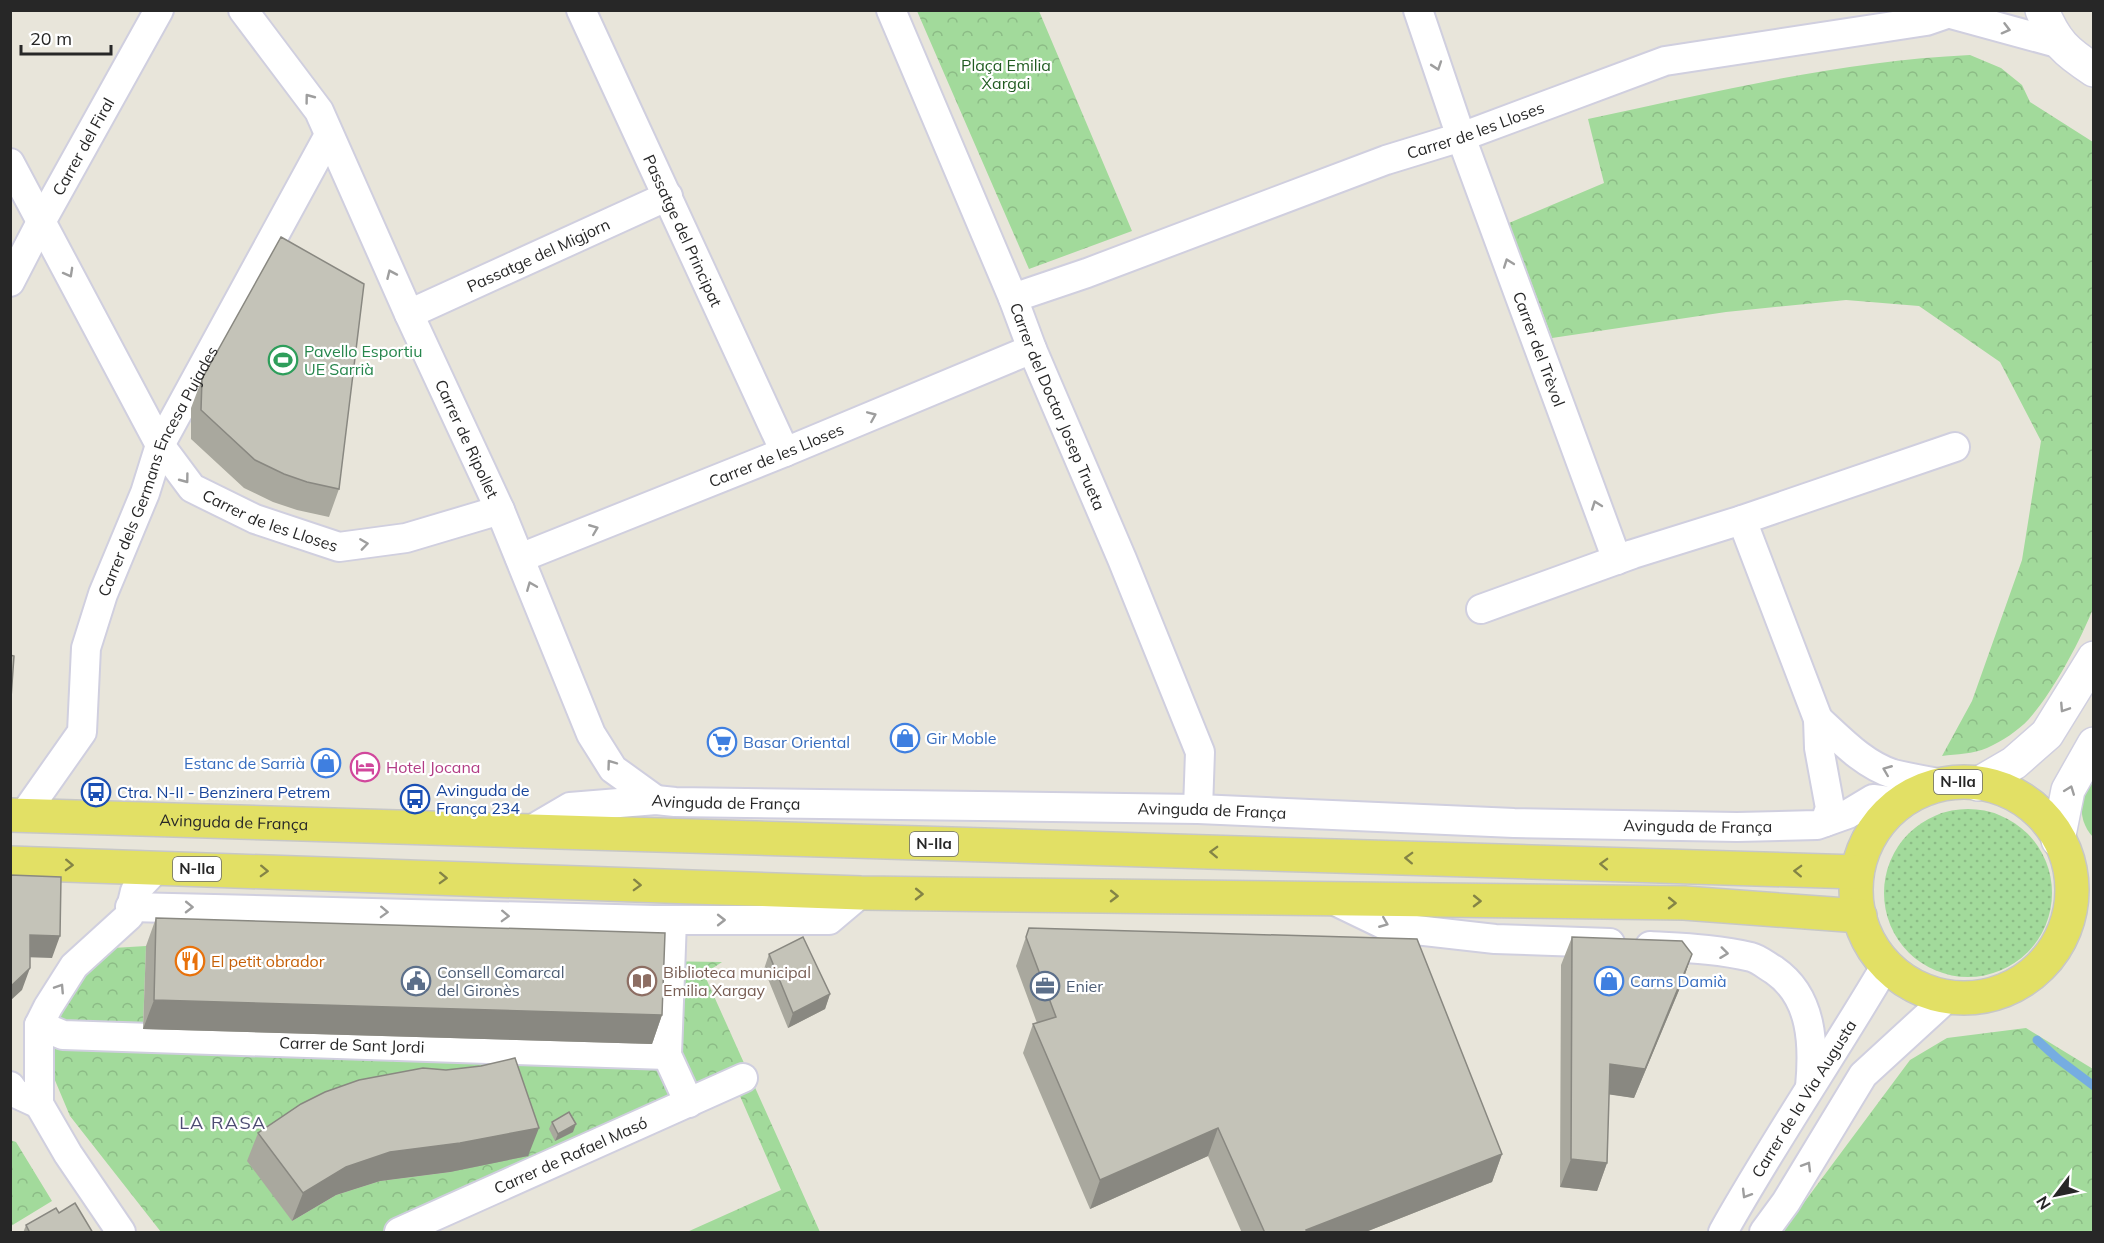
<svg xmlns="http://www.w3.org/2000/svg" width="2104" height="1243" font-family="Mulish,sans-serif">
  <defs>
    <pattern id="grass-dots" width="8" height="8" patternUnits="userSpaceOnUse" patternTransform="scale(1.5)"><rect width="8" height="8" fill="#a2da9b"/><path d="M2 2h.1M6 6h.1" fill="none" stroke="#8cbb86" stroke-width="1.8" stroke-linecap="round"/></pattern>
    <pattern id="park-crowns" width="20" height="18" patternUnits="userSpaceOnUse" patternTransform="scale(1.5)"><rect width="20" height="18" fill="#a2da9b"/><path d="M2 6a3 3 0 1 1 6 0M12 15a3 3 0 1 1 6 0" fill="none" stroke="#8cbb86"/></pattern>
  </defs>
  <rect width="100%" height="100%" fill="#e8e5da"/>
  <path fill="url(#grass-dots)" d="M1884 893a84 84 0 1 1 168 0a84 84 0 1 1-168 0Z"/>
  <path fill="url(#park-crowns)" fill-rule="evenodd" d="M 917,11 L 1039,11 L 1132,231 L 1029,269 Z
    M 1970,55 L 2001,68 L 2022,85 L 2030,102 L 2093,142 L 2094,606 C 2081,640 2053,692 2029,719 C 2018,731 2002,741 1987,748 C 1973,754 1957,754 1942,756 L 1972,701 L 2022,560 L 2041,441 L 2000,362 L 1919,306 L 1846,300 L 1726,312 L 1552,338 L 1509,223 L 1604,183 L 1588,119 C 1714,92 1841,61 1970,55 Z
    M 146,946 L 143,1028 L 654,961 L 722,962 L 704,974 L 820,1232 L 687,1232 L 781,1190 L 740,1096 L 435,1232 L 161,1232 L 70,1116 L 54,1078 L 55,1022 L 70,991 L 113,948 ZM 291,1133 L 450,1172 L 380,1181 L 336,1195 L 292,1221 Z
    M 2026,1028 L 2093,1069 L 2093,1232 L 1782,1232 L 1910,1060 L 1947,1038 Z
    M 10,1140 L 16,1142 L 52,1201 L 11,1226 Z"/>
  <path fill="#a2da9b" d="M 2093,768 L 2093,837 C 2074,817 2082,790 2093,768 Z"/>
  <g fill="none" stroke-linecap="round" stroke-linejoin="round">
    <path stroke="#76ade1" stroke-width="9" d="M 2037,1040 L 2058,1059 L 2094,1086"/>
    <g stroke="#d0cfdf" stroke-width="32">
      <g id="street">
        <path id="s1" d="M 243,10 L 319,111 L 409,314 L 500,510 L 591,734 L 613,769 L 656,800"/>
        <path id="s2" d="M 581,10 L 785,452"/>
        <path id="s3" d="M 891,10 L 1013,298 L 1032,349 L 1122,559 L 1200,752 L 1198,809"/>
        <path id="s4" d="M 1418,10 L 1461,137 L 1617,560"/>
        <path d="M 1951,14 L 2061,44"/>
        <path id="s5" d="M 10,163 L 160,445 L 192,488 L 255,519 L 339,547 L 406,538 L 500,510"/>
        <path id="s6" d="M 10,282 L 41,222 L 159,10"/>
        <path id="s7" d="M 1013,298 L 1087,273 L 1386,160 L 1461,137 L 1665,61 L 1926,21 L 1958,10"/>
        <path id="s8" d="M 409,314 L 668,196"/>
        <path d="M 1742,520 L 1955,447"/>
        <path id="s9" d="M 520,558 L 785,452 L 1032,349"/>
        <path d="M 1481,609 L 1633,554 L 1742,520 L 1818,719 L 1819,748 L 1830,808 L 1825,822"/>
        <path d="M 1818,719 C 1841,740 1863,764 1893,774 C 1910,778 1927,781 1944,784"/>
        <path id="s10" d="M 23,816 L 82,732 L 86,648 L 103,594 L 145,493 L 160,445 L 329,135"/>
        <path id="s11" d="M 529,831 L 570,807 L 656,800 L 675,802 L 1198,809 L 1514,823 L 1737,827 L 1817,825 L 1848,814 L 1873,799 L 1897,802"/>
        <path d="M 1333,900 L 1389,927 L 1495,939 L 1610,943"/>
        <path d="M 130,907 L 654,920 L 829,920 L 861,893"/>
        <path d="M 672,920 L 667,1055 L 689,1103"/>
        <path d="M 1650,946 C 1683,948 1718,949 1751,957 C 1759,959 1767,966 1774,970 C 1813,997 1814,1045 1810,1087"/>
        <path id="s12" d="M 39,1025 L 63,1035 L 667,1055"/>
        <path d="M 10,1086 L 15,1093 L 39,1104"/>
        <path d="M 39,1104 L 39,1025 L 48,1007 L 74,966 L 129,916 L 135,891 L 158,867"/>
        <path d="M 39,1104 L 68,1154 L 121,1232"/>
        <path id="s13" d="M 399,1232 L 743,1078"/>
        <path id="s14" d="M 1723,1232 C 1774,1141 1833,1055 1886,965"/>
        <path d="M 1764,1232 L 1786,1202 L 1863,1075 L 1947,998"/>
      </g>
    </g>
    <g stroke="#d0cfdf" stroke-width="36">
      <path id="secondary" d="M 2042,10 C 2055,42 2066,52 2094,70
        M 1978,784 L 2014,763 L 2047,734 L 2094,658
        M 2058,840 L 2068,790 L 2094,744"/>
    </g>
    <g stroke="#c7c7c7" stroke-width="36">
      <g id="primary">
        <circle cx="1964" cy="890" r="108"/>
        <path id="s15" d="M 10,815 L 1857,872"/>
        <path d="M 10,863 L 861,893 L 1684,903 L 1860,916"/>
      </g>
    </g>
    <use href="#street" stroke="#fff" stroke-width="28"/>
    <use href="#secondary" stroke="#fff" stroke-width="33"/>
    <use href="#primary" stroke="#e2e065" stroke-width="33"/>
  </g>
  <path fill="#a9a89e" d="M 202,379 L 339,489 L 329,517 L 297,510 L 273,502 L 244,488 L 191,439 L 191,408 Z
    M 156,918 L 662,1015 L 652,1044 L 143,1029 L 146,946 Z
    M 1029,928 L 1502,1154 L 1492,1182 L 1363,1233 L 1242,1233 L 1208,1156 L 1090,1209 L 1023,1053 L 1033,1024 L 1037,1023 L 1016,966 Z
    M 1572,937 L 1692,954 L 1682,983 L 1634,1098 L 1609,1094 L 1607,1163 L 1597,1191 L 1560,1187 L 1561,965 Z
    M 769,954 L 830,994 L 825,1009 L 788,1028 L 764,969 Z
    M 552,1122 L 573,1132 L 555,1141 L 549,1129 Z
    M 258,1133 L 528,1156 L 450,1172 L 380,1181 L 336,1195 L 292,1221 L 247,1161 Z
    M 59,1213 L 93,1233 L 23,1233 L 26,1225 Z"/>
  <path fill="#898881" d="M 30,935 L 60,936 L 52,958 L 22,957 Z
    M 1692,954 L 1682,983 L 1634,1098 L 1599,1093 L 1610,1064 Z
    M 30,968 L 22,990 L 10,1001 L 10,987 Z
    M 830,994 L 825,1009 L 788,1028 L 793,1013 Z
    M 154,1000 L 662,1015 L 652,1044 L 143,1029 Z
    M 576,1124 L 573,1132 L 555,1141 L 558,1134 Z
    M 539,1128 L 528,1156 L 450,1172 L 380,1181 L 336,1195 L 292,1221 L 303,1193 L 346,1167 L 390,1152 Z
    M 1218,1128 L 1208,1156 L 1090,1209 L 1100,1180 Z
    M 1502,1154 L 1492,1182 L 1363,1233 L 1306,1233 L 1306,1230 Z
    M 1571,1159 L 1607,1163 L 1597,1191 L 1560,1187 Z"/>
  <path fill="#c4c3b8" stroke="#898881" stroke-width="1.5" d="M 281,237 L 364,284 L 339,489 L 307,482 L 284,474 L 255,460 L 201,410 L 202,379 Z
    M 10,655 L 14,656 L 10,712 Z
    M 10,875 L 61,877 L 60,936 L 30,935 L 30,968 L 10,987 Z
    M 156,918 L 665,933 L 662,1015 L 154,1000 Z
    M 1029,928 L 1417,939 L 1502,1154 L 1306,1230 L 1307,1233 L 1265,1233 L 1218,1128 L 1100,1180 L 1033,1024 L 1056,1017 L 1026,937 Z
    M 803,937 L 830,994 L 793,1013 L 769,954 Z
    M 1572,937 L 1682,941 L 1692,954 L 1645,1069 L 1610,1064 L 1607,1163 L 1571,1159 Z
    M 515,1058 L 539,1128 L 460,1143 L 390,1152 L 346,1167 L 303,1193 L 258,1133 L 301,1104 L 325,1092 L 359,1080 L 423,1068 L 446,1070 L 481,1066 Z
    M 569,1112 L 576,1124 L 558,1134 L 552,1122 Z
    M 75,1203 L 93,1233 L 26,1233 L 29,1231 L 26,1225 L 56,1208 L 59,1213 Z"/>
  <defs><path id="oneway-chevron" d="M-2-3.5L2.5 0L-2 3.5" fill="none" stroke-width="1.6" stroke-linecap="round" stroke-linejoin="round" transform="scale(1.5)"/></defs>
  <g stroke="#9e9e9e">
    <use href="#oneway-chevron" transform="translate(2006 29) rotate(15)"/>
    <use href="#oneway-chevron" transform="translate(1437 66) rotate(71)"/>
    <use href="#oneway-chevron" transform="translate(309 98) rotate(-127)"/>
    <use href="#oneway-chevron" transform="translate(1508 263) rotate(-110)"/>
    <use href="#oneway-chevron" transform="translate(69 273) rotate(61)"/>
    <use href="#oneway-chevron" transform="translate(391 274) rotate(-114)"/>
    <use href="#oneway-chevron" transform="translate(872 416) rotate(-23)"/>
    <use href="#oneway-chevron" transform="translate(185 479) rotate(53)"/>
    <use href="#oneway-chevron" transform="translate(1596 505) rotate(-110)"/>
    <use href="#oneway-chevron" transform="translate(594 529) rotate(-22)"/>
    <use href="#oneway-chevron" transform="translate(364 544) rotate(-8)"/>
    <use href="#oneway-chevron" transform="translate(531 586) rotate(-112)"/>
    <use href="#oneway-chevron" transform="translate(2064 708) rotate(123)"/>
    <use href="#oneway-chevron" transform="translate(611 764) rotate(-126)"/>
    <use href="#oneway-chevron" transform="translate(1887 770) rotate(-158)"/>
    <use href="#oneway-chevron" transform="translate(2070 790) rotate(-69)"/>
    <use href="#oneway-chevron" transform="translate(189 907) rotate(1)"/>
    <use href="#oneway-chevron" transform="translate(384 912) rotate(2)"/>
    <use href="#oneway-chevron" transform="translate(505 916) rotate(2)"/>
    <use href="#oneway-chevron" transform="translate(721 920)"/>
    <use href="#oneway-chevron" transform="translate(1384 923) rotate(22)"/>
    <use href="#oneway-chevron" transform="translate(1724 953) rotate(7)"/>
    <use href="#oneway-chevron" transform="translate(60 988) rotate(-57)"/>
    <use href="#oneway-chevron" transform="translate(1807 1166) rotate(-59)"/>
    <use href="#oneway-chevron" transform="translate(1746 1194) rotate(121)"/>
  </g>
  <g stroke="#848446">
    <use href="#oneway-chevron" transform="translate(1214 852) rotate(-178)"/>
    <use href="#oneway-chevron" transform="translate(1409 858) rotate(-178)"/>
    <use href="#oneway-chevron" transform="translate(1604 864) rotate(-178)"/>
    <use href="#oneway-chevron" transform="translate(69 865) rotate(2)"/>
    <use href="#oneway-chevron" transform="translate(264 871) rotate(2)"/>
    <use href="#oneway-chevron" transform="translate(1798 871) rotate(-178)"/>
    <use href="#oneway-chevron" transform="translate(443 878) rotate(2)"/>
    <use href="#oneway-chevron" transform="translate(637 885) rotate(2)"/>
    <use href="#oneway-chevron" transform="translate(919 894) rotate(1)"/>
    <use href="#oneway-chevron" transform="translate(1114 896) rotate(1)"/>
    <use href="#oneway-chevron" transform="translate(1477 901) rotate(1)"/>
    <use href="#oneway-chevron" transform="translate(1672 903) rotate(1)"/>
  </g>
  <defs>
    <g id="stadium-ring" transform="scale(1.5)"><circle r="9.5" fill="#fff" stroke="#2e9e5b" stroke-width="1.5"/><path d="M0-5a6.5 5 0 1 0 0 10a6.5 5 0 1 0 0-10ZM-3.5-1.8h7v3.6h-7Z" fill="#2e9e5b"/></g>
    <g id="shop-ring" transform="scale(1.5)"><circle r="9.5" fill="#fff" stroke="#3f7fe0" stroke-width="1.5"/><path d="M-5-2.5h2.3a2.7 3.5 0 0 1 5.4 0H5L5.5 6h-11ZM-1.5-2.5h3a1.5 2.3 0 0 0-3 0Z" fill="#3f7fe0"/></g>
    <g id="supermarket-ring" transform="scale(1.5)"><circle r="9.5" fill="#fff" stroke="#3f7fe0" stroke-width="1.5"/><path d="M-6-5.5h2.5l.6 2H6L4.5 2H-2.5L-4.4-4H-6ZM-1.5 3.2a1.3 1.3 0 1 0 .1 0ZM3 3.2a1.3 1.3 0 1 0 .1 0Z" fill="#3f7fe0"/></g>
    <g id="hotel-ring" transform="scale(1.5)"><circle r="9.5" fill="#fff" stroke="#d1479c" stroke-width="1.5"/><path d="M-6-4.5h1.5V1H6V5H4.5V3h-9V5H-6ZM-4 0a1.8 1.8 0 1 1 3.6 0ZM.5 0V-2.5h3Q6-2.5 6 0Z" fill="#d1479c"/></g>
    <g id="bus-ring" transform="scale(1.5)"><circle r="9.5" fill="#fff" stroke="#1a4fb4" stroke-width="1.5"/><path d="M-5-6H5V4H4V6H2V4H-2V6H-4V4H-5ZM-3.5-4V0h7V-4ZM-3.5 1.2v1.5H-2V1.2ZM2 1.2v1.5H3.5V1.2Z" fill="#1a4fb4"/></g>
    <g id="restaurant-ring" transform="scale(1.5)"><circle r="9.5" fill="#fff" stroke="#e8710a" stroke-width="1.5"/><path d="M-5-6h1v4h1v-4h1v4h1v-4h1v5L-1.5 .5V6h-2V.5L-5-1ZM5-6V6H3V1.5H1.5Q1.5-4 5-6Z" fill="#e8710a"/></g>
    <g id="civic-ring" transform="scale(1.5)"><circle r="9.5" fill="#fff" stroke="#5c6f8a" stroke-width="1.5"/><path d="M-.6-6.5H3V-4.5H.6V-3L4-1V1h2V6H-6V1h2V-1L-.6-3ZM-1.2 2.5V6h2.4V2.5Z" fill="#5c6f8a"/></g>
    <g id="library-ring" transform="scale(1.5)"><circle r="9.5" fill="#fff" stroke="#8d6e63" stroke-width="1.5"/><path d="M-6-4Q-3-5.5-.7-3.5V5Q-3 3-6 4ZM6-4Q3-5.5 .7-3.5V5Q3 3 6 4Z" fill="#8d6e63"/></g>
    <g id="office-ring" transform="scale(1.5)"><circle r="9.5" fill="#fff" stroke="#5c6f8a" stroke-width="1.5"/><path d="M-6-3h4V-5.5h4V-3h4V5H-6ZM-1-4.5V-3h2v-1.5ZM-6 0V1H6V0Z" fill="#5c6f8a"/></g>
  </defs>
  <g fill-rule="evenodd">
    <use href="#stadium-ring" x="283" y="360"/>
    <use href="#shop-ring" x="905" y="738"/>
    <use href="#supermarket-ring" x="722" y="742"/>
    <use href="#shop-ring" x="326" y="763"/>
    <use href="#hotel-ring" x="365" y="767"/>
    <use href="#bus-ring" x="96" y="792"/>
    <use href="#bus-ring" x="415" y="799"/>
    <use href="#restaurant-ring" x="190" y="961"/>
    <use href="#civic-ring" x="416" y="981"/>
    <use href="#library-ring" x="642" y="981"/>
    <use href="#shop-ring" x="1609" y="981"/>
    <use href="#office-ring" x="1045" y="986"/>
  </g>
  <g text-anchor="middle" stroke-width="4.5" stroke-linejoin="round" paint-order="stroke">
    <g fill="#fff" stroke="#686868" stroke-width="1.5">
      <rect x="1934" y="770" width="48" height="24" rx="4.5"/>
      <rect x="910" y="832" width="48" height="24" rx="4.5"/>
      <rect x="173" y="857" width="48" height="24" rx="4.5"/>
    </g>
    <g font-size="15" font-weight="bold" fill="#272727">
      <text x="1958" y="787">N-IIa</text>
      <text x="934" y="849">N-IIa</text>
      <text x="197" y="874">N-IIa</text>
    </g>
    <g font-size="16" fill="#205b21" stroke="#fff">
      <text x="1006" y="71">Plaça Emilia<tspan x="1006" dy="18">Xargai</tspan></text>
    </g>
    <g font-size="16" fill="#272727" stroke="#fff">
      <text dy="6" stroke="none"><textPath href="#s7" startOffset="492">Carrer de les Lloses</textPath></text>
      <text dy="6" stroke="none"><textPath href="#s6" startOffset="154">Carrer del Firal</textPath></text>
      <text dy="6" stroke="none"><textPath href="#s2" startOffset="243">Passatge del Principat</textPath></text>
      <text dy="6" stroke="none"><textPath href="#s8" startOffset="142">Passatge del Migjorn</textPath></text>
      <text dy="6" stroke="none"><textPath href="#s4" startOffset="360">Carrer del Trèvol</textPath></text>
      <text dy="6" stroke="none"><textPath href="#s3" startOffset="430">Carrer del Doctor Josep Trueta</textPath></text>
      <text dy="6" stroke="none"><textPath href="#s1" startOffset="486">Carrer de Ripollet</textPath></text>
      <text dy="6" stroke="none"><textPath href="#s9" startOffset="276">Carrer de les Lloses</textPath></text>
      <text dy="6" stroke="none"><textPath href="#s10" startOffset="378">Carrer dels Germans Encesa Pujades</textPath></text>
      <text dy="6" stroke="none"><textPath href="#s5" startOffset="458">Carrer de les Lloses</textPath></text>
      <text dy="6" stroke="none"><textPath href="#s11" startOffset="204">Avinguda de França</textPath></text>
      <text dy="6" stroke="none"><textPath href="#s11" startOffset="690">Avinguda de França</textPath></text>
      <text dy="6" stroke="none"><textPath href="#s15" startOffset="224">Avinguda de França</textPath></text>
      <text dy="6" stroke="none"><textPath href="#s11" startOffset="1176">Avinguda de França</textPath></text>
      <text dy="6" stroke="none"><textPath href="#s12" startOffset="315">Carrer de Sant Jordi</textPath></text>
      <text dy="6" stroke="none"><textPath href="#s14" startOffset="156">Carrer de la Via Augusta</textPath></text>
      <text dy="6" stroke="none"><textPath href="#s13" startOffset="188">Carrer de Rafael Masó</textPath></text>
    </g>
    <g font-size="16" fill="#27864d" stroke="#fff" text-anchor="start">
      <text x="304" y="357">Pavello Esportiu<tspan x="304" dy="18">UE Sarrià</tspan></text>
    </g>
    <g font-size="16" fill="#366cbe" stroke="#fff" text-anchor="start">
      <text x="926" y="744">Gir Moble</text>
      <text x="743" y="748">Basar Oriental</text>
      <text x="305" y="769" text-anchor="end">Estanc de Sarrià</text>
      <text x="1630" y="987">Carns Damià</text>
    </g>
    <g font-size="16" fill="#b23c85" stroke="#fff" text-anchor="start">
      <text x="386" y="773">Hotel Jocana</text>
    </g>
    <g font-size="16" fill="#164399" stroke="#fff" text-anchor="start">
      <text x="436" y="796">Avinguda de<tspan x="436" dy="18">França 234</tspan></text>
      <text x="117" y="798">Ctra. N-II - Benzinera Petrem</text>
    </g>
    <g font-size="16" fill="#c56008" stroke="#fff" text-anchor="start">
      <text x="211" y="967">El petit obrador</text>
    </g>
    <g font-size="16" fill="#4e5e75" stroke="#fff" text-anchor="start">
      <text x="437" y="978">Consell Comarcal<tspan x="437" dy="18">del Gironès</tspan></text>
      <text x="1066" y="992">Enier</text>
    </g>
    <g font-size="16" fill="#785e54" stroke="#fff" text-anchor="start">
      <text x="663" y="978">Biblioteca municipal<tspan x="663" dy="18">Emilia Xargay</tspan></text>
    </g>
    <g font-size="18" letter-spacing="1.5" fill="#4e4c73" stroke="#fff">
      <text x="223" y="1129">LA RASA</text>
    </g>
  </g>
  <rect width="2104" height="1243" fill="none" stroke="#272727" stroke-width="24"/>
  <g transform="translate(2056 1195) rotate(238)" stroke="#ffffff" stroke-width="4.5" paint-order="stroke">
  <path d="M0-4.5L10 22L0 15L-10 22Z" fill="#272727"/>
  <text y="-9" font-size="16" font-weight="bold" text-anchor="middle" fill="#272727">N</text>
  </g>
  <path d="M21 45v9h90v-9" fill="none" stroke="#272727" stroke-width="3"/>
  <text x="30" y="45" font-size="18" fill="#272727" stroke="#ffffff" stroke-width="4.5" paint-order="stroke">20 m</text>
</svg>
